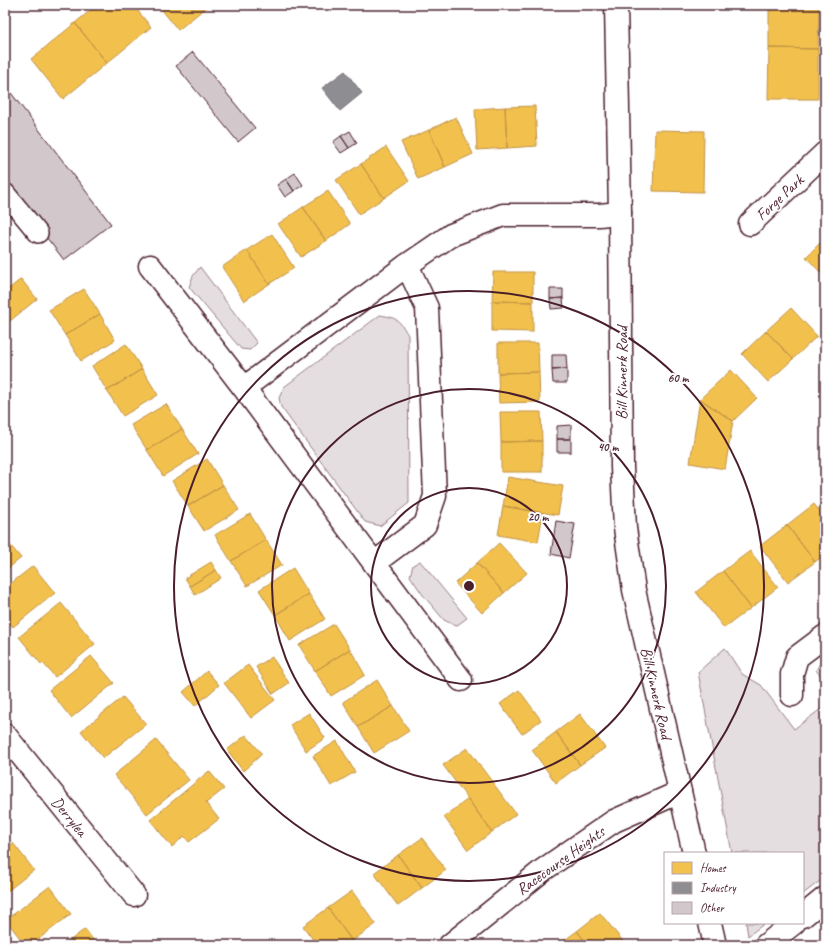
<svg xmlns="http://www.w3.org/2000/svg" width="830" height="950" font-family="Caveat,sans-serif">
  <rect width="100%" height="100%" fill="#fff"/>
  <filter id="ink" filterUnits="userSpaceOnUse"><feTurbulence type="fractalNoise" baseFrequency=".025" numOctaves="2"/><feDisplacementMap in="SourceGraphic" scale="8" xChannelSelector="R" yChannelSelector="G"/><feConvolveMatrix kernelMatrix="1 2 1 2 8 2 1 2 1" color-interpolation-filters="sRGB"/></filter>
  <g filter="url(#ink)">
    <path fill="#e5dee0" stroke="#987e86" d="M 200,267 L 257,343 L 250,350 L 241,349 L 189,287 L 193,276 Z
      M 380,315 C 398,318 399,320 408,335 L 409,503 L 380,526 L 365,522 L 281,407 L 279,398 L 284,387 Z
      M 420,561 L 467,618 L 456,626 L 444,620 L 423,595 L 410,576 L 413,565 Z
      M 725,648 L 742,674 L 761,685 L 794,729 L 825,706 L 825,877 L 803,894 L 803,853 L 732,853 L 698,672 Z
      M 825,655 L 825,682 L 816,670 Z
      M 746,923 L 765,923 L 748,936 Z"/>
    <path fill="#f2c14e" stroke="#c09044" d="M 97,5 L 133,5 L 151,27 L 107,63 L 75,23 Z
      M 158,5 L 209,5 L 178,30 Z
      M 769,5 L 819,5 L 818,49 L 769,48 Z
      M 75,23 L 107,63 L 63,99 L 31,59 Z
      M 769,48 L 818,49 L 818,99 L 768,99 Z
      M 535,106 L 537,146 L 507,148 L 505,107 Z
      M 505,107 L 507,148 L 477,150 L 475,109 Z
      M 456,117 L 473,154 L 445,167 L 429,130 Z
      M 429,130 L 445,167 L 418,179 L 401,142 Z
      M 655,130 L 704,131 L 703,192 L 653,191 Z
      M 386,147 L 409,181 L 384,198 L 361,164 Z
      M 361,164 L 384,198 L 359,214 L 336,180 Z
      M 328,191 L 350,224 L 326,241 L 303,207 Z
      M 303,207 L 326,241 L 301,257 L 278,224 Z
      M 272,234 L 294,268 L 269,284 L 247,250 Z
      M 825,238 L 825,277 L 806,257 Z
      M 247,250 L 269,284 L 244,301 L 222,267 Z
      M 493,272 L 533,272 L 533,302 L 492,301 Z
      M 21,279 L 37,299 L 5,325 L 5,292 Z
      M 84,289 L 100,314 L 65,335 L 49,310 Z
      M 492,301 L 533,302 L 533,332 L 492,331 Z
      M 791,308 L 817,336 L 793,359 L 766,331 Z
      M 100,314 L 115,340 L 81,361 L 65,335 Z
      M 766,331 L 793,359 L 768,382 L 742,354 Z
      M 498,343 L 538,343 L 539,372 L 498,373 Z
      M 126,344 L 142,369 L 107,391 L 92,366 Z
      M 142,369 L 158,395 L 123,416 L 107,391 Z
      M 731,370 L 757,398 L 733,421 L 700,399 Z
      M 539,372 L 540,402 L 499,403 L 498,373 Z
      M 700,399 L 733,421 L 725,469 L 690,463 Z
      M 166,404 L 182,429 L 147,450 L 131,425 Z
      M 500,412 L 541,412 L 542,441 L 501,442 Z
      M 182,429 L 198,454 L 163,476 L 147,450 Z
      M 542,441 L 542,472 L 501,472 L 501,442 Z
      M 207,459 L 223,485 L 188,506 L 172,481 Z
      M 508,477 L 563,486 L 558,515 L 503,506 Z
      M 223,485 L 239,510 L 204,531 L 188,506 Z
      M 814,504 L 825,518 L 825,554 L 815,562 L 787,525 Z
      M 503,506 L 543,513 L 538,542 L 498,535 Z
      M 250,514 L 266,540 L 231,561 L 215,535 Z
      M 787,525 L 815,562 L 788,582 L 760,546 Z
      M 5,539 L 21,558 L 5,571 Z
      M 266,540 L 282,565 L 247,586 L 231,561 Z
      M 499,543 L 527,573 L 504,593 L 477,563 Z
      M 750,551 L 778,587 L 751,608 L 723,571 Z
      M 211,562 L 216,570 L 190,586 L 185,578 Z
      M 477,563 L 504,593 L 482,613 L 455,583 Z
      M 33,566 L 55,593 L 13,627 L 5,618 L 5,588 Z
      M 293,568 L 309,594 L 275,615 L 259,590 Z
      M 216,570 L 221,578 L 195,595 L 190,586 Z
      M 723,571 L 751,608 L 724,628 L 696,592 Z
      M 309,594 L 325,619 L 290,641 L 275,615 Z
      M 61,603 L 95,644 L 55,677 L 43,663 L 41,664 L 19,637 Z
      M 334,624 L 350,649 L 315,671 L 299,645 Z
      M 350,649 L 365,675 L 331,696 L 315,671 Z
      M 91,656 L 114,683 L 71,718 L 49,690 Z
      M 272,657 L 289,683 L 273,694 L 256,667 Z
      M 248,665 L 275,700 L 251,718 L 224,683 Z
      M 207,671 L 219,685 L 195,706 L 183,692 Z
      M 377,680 L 393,706 L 358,727 L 343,702 Z
      M 519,690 L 541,720 L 522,734 L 500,704 Z
      M 123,697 L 146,724 L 103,758 L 81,731 Z
      M 393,706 L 409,731 L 374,753 L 358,727 Z
      M 309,713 L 325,738 L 306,751 L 290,725 Z
      M 580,714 L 605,748 L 580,765 L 556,732 Z
      M 556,732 L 580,765 L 556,783 L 532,750 Z
      M 246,735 L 262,754 L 243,771 L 227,750 Z
      M 156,740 L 189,780 L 147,814 L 114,775 Z
      M 337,741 L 355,772 L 331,786 L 313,756 Z
      M 467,748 L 516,814 L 492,832 L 443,765 Z
      M 209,771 L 224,789 L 206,803 L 219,819 L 189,842 L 184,836 L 172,847 L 150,820 Z
      M 468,799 L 492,832 L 468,850 L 444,817 Z
      M 422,838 L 446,870 L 422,888 L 398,855 Z
      M 13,843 L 34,870 L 5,893 L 5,849 Z
      M 398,855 L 422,888 L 398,906 L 374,873 Z
      M 50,886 L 71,914 L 31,945 L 25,945 L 6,920 Z
      M 352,891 L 376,924 L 352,941 L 328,908 Z
      M 328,908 L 352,941 L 347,945 L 317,945 L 303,926 Z
      M 600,913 L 626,945 L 588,945 L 577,931 Z
      M 85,929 L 97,945 L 64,945 Z
      M 577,931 L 588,945 L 558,945 Z"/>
    <path fill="#8d8d92" stroke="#796c73" d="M 345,71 L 362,93 L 340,111 L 322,88 Z"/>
    <path fill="#d2c7cb" stroke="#4a1f2b" d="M 193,52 L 255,128 L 238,142 L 176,66 Z
      M 5,85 L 111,224 L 64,260 L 5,184 Z
      M 350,131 L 357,143 L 349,148 L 341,136 Z
      M 341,136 L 349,148 L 341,153 L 333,142 Z
      M 295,173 L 303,185 L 294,191 L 286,179 Z
      M 286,179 L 294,191 L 285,197 L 277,185 Z
      M 550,289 L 563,289 L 563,298 L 550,299 Z
      M 563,298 L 564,308 L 551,309 L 550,299 Z
      M 552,355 L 566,355 L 567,369 L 552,370 Z
      M 567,369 L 567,383 L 553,383 L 552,370 Z
      M 571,425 L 571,439 L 557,439 L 557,426 Z
      M 557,439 L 571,439 L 571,452 L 557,452 Z
      M 556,521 L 575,524 L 569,558 L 551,554 Z"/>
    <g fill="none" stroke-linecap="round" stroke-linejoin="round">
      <g stroke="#4a1f2b" stroke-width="22">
        <path id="lane" d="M 5,193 L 38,233"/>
      </g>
      <g stroke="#4a1f2b" stroke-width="25">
        <path id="street" d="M 750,224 L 825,153
          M 150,266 L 244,388 L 461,680
          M 244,388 L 407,265 L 451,235 L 503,215 L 599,215 L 620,213
          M 374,563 L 425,525 L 435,496 L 427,308 L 407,265
          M 792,695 L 792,674 L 797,657 L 825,636
          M 5,735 L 134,895
          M 803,916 L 825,898
          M 450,945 L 543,870 L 614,821 L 680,792
          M 766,945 L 794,923"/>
      </g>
      <g stroke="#4a1f2b" stroke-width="25">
        <path id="secondary" d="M 616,5 L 620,213 L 622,467 L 625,528 L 634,590 L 694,853
          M 710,923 L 715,945"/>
      </g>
      <use href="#lane" stroke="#fff" stroke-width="19"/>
      <use href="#street" stroke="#fff" stroke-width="22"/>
      <use href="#secondary" stroke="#fff" stroke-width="22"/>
    </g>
  </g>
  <g fill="none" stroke="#4a1f2b" stroke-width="2">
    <circle cx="469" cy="586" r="98"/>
    <circle cx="469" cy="586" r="197"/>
    <circle cx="469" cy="586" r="295"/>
  </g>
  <g text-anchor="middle" stroke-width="4" stroke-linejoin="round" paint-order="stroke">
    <g font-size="16" fill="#4a1f2b" stroke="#fff">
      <text transform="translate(779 197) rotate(-43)" y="6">Forge Park</text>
      <text transform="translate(621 373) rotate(-90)" y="6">Bill Kinnerk Road</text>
      <text transform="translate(657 693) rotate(77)" y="6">Bill Kinnerk Road</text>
      <text transform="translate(70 816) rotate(51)" y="6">Derrylea</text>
      <text transform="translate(560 860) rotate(-36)" y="6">Racecourse Heights</text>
    </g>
  </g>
  <circle cx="469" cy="586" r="6" fill="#4a1f2b" stroke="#fff" stroke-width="2"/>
  <g font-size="12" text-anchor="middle" font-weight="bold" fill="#4a1f2b" stroke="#fff" stroke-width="4" stroke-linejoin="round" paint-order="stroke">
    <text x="678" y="382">60 m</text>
    <text x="608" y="451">40 m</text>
    <text x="538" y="521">20 m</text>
  </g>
  <rect width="830" height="950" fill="none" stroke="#fff" stroke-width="20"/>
  <rect x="10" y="10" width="810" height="930" fill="none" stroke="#4a1f2b" stroke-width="1.5" filter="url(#ink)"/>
  <rect x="664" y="852" width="140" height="72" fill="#ffffff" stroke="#b7a5aa"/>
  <rect x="672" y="862" width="20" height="12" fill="#f2c14e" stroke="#b7a5aa"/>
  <text x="700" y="872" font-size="12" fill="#4a1f2b">Homes</text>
  <rect x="672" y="882" width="20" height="12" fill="#8d8d92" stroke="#b7a5aa"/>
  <text x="700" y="892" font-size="12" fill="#4a1f2b">Industry</text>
  <rect x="672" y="902" width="20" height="12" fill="#d2c7cb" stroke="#b7a5aa"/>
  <text x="700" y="912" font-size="12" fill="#4a1f2b">Other</text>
</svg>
